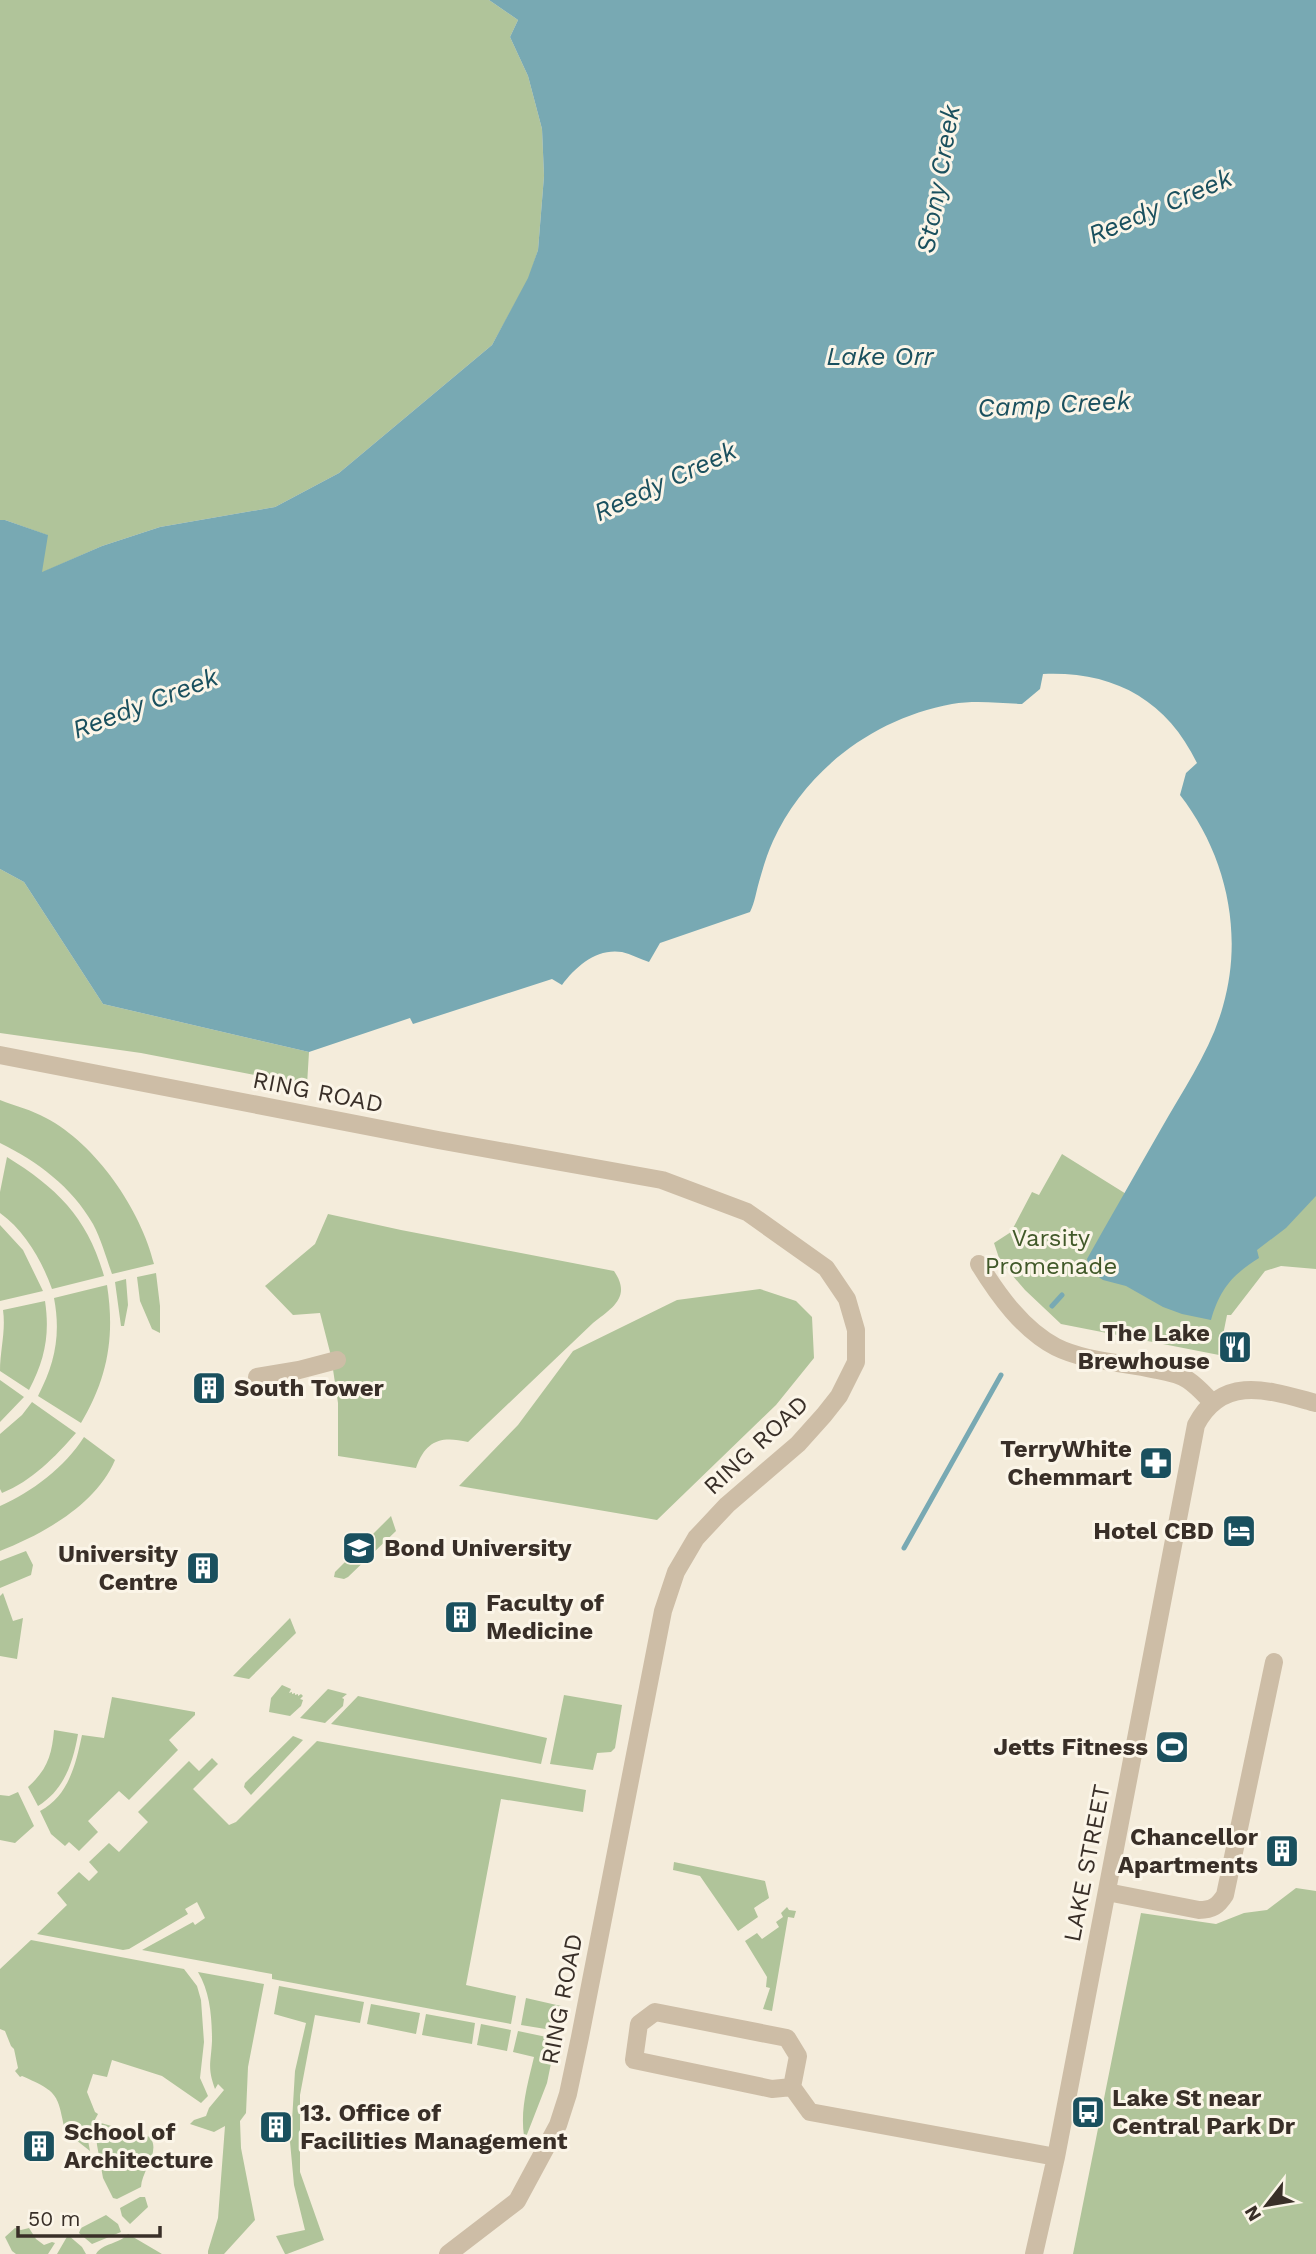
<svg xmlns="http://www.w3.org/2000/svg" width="1316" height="2254" font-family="'Work Sans',sans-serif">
  <rect width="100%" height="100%" fill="#f4ecdb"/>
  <path fill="#b0c49a" d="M 0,0 L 489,0 L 518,20 L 510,37 L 528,76 L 542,129 L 544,176 L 538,250 L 529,278 L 492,345 L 339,473 L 275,507 L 160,527 L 102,546 L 41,573 L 47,535 L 5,520 L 0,520 Z
    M 0,869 L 24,882 L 103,1004 L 309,1052 L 307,1085 L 141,1053 L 0,1033 Z
    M 0,1100 C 15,1106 32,1110 46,1118 C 96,1144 141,1210 154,1264 L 112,1274 C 106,1257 101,1239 93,1224 C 72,1187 37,1161 0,1143 Z
    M 1062,1154 L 1131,1197 L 1316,1182 L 1316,1269 L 1281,1266 L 1265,1271 L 1231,1315 L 1227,1315 L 1219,1355 L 1061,1324 L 1025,1290 L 1000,1261 L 994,1243 L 1011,1232 L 1032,1192 L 1039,1195 Z
    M 7,1157 C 57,1188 88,1218 104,1276 L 52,1289 C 42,1261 25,1231 0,1213 L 0,1192 Z
    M 328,1214 L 401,1230 L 614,1271 C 632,1297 612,1308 593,1323 L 468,1442 C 441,1436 426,1440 416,1468 L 338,1456 L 338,1403 L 331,1356 L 320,1313 L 293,1315 L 265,1286 L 315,1244 Z
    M 0,1225 L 23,1250 L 43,1291 L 0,1301 Z
    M 156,1273 L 160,1306 L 160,1333 L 152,1329 L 140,1301 L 137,1277 Z
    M 126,1279 L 128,1305 L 124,1326 L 121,1326 L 115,1282 Z
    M 107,1285 C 115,1336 108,1378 81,1423 L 38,1396 C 55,1363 61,1335 54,1298 Z
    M 760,1289 L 796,1301 L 812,1317 L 814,1358 L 776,1405 L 657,1520 L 459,1486 L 518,1425 L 573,1351 L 677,1300 Z
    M 45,1301 C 50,1334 45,1360 29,1390 L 0,1371 C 0,1350 6,1331 3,1310 Z
    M 0,1380 L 24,1397 L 0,1422 Z
    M 32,1402 L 76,1433 C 55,1457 32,1481 2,1493 L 0,1489 L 0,1434 L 22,1415 Z
    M 84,1437 L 115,1460 C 96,1505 43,1534 0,1551 L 0,1506 C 32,1492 65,1467 84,1437 Z
    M 391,1516 L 396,1531 L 348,1577 L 344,1579 L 334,1577 L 335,1572 Z
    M 26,1551 L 33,1565 L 31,1575 L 0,1588 L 0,1561 Z
    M 3,1593 L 13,1621 L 23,1618 L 17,1659 L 0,1656 L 0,1596 Z
    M 290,1618 L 296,1633 L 249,1679 L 233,1676 Z
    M 282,1685 L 291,1689 L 289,1693 L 292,1692 L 292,1694 L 295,1693 L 295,1695 L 298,1694 L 298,1696 L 301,1694 L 303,1696 L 300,1699 L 303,1700 L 301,1706 L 290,1716 L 269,1712 L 271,1698 Z
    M 328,1689 L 347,1694 L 342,1698 L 344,1699 L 343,1706 L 325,1723 L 300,1718 Z
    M 564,1695 L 622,1705 L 615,1748 L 611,1752 L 597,1753 L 593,1770 L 550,1764 Z
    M 358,1696 L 547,1738 L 541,1764 L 331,1724 Z
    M 112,1697 L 195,1712 L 195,1715 L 169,1740 L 178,1750 L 129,1800 L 119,1791 L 88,1821 L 98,1832 L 79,1851 L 69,1842 L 65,1846 L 51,1834 L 40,1811 C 69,1796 76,1763 82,1735 L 104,1738 Z
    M 54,1730 L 78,1734 C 73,1763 64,1790 38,1806 L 28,1787 C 47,1770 52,1755 54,1730 Z
    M 293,1736 L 303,1740 L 251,1795 L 244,1787 L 245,1783 Z
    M 317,1741 L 586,1790 L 583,1812 L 501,1799 L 466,1985 L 516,1996 L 511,2024 L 272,1979 L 272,1974 L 142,1950 L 193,1922 L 195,1925 L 205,1918 L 197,1902 L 185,1909 L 188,1914 L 129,1949 L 123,1950 L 37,1934 L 67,1905 L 57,1893 L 79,1872 L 89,1881 L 98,1872 L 89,1862 L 109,1843 L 119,1852 L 148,1822 L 138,1812 L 189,1761 L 199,1771 L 212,1758 L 218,1764 L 193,1789 L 229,1825 L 236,1822 Z
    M 18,1792 L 34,1826 L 15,1843 L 0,1840 L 0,1795 L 9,1796 Z
    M 674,1862 L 765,1881 L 769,1898 L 754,1908 L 758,1917 L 738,1931 L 700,1876 L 673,1870 Z
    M 1296,1888 L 1316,1891 L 1316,2254 L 1073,2254 L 1141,1913 L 1216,1924 L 1244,1913 L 1267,1910 Z
    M 787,1907 L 789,1910 L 796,1911 L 794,1918 L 788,1917 L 772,2011 L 763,2009 L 770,1988 L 766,1987 L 767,1977 L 745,1941 L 757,1933 L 762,1939 L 779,1927 L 776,1922 L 783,1917 L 781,1913 Z
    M 31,1940 L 184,1969 L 197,1986 L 201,2000 L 204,2042 L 200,2078 L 208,2096 L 201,2103 L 162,2076 L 112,2060 L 107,2077 L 93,2074 L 87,2092 L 95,2112 L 98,2114 L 87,2135 L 90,2151 L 71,2136 L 66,2135 C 57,2095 61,2093 22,2076 L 20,2077 L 15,2071 L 18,2068 L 14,2049 L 11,2046 L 5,2031 L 0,2029 L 0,1969 Z
    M 198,1972 L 264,1984 L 248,2067 L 246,2113 L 240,2121 L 241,2148 L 255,2220 L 224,2254 L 208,2254 L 208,2251 L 218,2218 L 225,2126 L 214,2132 L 190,2124 L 194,2120 L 206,2116 L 209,2108 L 224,2090 L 218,2084 L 215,2089 C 207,2067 211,2063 212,2041 C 212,2017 210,1992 198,1972 Z
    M 279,1986 L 364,2002 L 360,2023 L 315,2015 L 300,2095 L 300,2172 L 324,2240 L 287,2254 L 285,2254 L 276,2236 L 305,2230 L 294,2185 L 289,2131 L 282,2131 L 281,2121 L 292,2121 L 295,2071 L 306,2023 L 274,2014 Z
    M 526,1998 L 561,2006 L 558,2031 L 521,2025 Z
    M 371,2004 L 420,2013 L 416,2034 L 367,2024 Z
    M 426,2014 L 475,2023 L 472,2044 L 422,2035 Z
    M 481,2024 L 511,2030 L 507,2051 L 477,2045 Z
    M 518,2031 L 556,2039 L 547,2083 L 526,2137 L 524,2136 C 520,2109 528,2083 534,2057 L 513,2052 Z
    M 101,2123 L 150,2137 C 161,2152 142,2170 141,2187 L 117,2199 L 113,2198 L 103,2178 L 97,2145 L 96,2134 Z
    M 140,2197 L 145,2197 L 148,2207 L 130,2224 L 122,2216 L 120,2208 Z
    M 106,2215 L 118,2224 L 121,2232 L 92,2244 L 79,2233 L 81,2228 Z
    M 15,2228 L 21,2230 L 29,2228 L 36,2239 L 44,2245 L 52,2242 L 55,2243 L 48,2254 L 16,2254 L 12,2251 L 5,2237 Z
    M 128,2234 L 162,2254 L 96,2254 C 102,2243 120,2244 128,2234 Z
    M 68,2235 L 82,2247 L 86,2254 L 57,2254 Z"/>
  <path fill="#78a9b3" d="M 489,0 L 1316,0 L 1316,1196 L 1286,1228 L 1257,1250 L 1259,1258 C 1232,1275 1220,1289 1211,1320 L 1182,1314 L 1163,1307 L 1126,1286 L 1103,1280 L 1090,1271 L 1087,1259 C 1111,1216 1136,1173 1161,1129 C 1183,1090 1211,1050 1223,1006 C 1244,933 1226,854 1180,795 L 1186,773 L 1197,763 C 1166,699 1113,671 1043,674 L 1040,689 L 1022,704 C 999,703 975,700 952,704 C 875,718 806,769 773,841 C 767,854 763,868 759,882 C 756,892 755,902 750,912 L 660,943 L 649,962 C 640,959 631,954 622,952 C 597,948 576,966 562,985 L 552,979 L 413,1024 L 410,1018 L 309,1052 L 103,1004 L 24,882 L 0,869 L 0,520 L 5,520 L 48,535 L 42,572 L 102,546 L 160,527 L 275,507 L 339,473 L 492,345 L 528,278 L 538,250 L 544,176 L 542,129 L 528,76 L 510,37 L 518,20 Z"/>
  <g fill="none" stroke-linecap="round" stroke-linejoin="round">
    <path stroke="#78a9b3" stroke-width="5" d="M 1052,1306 L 1062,1295
      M 904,1548 L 1001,1375"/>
    <path stroke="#cdbda6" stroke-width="18" d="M 0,1055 L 438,1140 L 662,1180 L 747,1212 L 826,1268 L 847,1299 L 856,1330 L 856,1362 L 839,1396 L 824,1415 L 798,1444 L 727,1505 L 696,1538 L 676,1572 L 663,1611 L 580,2037 L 568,2094 L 558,2125 L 517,2201 L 448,2254
      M 979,1264 C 998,1295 1023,1330 1056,1347 C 1086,1362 1124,1362 1157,1370 C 1168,1372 1179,1374 1188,1380 C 1197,1386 1204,1394 1212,1402
      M 257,1377 L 299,1370 L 337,1360
      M 1107,1892 L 1199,1910 C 1212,1910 1218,1906 1225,1895 L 1274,1662
      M 792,2087 L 798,2056 L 787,2038 L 655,2012 L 639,2024 L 634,2060 L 772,2089 L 792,2087 L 810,2112 L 1056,2157
      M 1034,2254 L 1056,2157 L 1196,1425 C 1223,1373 1271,1391 1316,1403"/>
  </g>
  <defs>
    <g id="restaurant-square" transform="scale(1.75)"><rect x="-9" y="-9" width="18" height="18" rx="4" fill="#1a505e" stroke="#fbf5e8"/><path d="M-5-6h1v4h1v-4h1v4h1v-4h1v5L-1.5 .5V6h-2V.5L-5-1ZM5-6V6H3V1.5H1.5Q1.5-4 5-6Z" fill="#fff"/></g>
    <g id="building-square" transform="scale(1.75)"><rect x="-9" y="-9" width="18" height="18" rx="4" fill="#1a505e" stroke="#fbf5e8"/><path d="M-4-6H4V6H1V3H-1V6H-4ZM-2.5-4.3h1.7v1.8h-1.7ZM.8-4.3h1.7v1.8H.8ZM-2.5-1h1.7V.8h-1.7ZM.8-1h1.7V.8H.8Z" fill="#fff"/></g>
    <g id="pharmacy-square" transform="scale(1.75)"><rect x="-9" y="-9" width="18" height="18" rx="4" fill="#1a505e" stroke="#fbf5e8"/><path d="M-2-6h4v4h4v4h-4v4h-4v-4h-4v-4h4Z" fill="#fff"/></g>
    <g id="hotel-square" transform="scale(1.75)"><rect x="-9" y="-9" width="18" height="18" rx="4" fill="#1a505e" stroke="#fbf5e8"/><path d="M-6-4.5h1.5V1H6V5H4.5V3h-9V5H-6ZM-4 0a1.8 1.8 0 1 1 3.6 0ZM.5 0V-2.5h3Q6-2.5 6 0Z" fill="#fff"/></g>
    <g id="university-square" transform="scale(1.75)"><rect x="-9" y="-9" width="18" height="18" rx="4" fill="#1a505e" stroke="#fbf5e8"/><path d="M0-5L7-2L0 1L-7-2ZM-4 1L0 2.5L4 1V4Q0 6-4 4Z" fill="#fff"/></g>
    <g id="stadium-square" transform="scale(1.75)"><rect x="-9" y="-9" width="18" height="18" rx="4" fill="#1a505e" stroke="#fbf5e8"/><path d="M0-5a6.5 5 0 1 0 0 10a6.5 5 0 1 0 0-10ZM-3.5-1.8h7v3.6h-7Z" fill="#fff"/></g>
    <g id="bus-square" transform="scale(1.75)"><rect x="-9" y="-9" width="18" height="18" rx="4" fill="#1a505e" stroke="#fbf5e8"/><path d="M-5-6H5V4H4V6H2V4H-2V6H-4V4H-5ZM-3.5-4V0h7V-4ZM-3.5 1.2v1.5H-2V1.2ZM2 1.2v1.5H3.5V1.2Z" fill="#fff"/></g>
  </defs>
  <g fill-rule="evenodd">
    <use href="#restaurant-square" x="1235" y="1347"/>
    <use href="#building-square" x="209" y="1388"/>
    <use href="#pharmacy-square" x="1156" y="1463"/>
    <use href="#hotel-square" x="1239" y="1531"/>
    <use href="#university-square" x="359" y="1548"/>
    <use href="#building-square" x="203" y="1568"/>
    <use href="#building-square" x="461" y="1617"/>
    <use href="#stadium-square" x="1172" y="1747"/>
    <use href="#building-square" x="1282" y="1851"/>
    <use href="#bus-square" x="1088" y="2112"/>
    <use href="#building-square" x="276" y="2127"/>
    <use href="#building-square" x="39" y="2146"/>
  </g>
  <g text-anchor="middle" stroke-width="6" stroke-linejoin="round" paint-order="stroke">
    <g font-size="24" fill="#392f28" stroke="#fbf5e8">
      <text transform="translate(318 1092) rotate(11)" y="8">RING ROAD</text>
      <text transform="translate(756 1445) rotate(-43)" y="8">RING ROAD</text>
      <text transform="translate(1087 1863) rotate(-79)" y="8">LAKE STREET</text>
      <text transform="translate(562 1999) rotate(-79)" y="8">RING ROAD</text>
    </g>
    <g font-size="24" fill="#415929" stroke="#fbf5e8">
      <text x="1051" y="1246">Varsity<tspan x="1051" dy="28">Promenade</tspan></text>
    </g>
    <g font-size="24" font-weight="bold" fill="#392f28" stroke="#fbf5e8" text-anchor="end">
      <text x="1210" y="1341">The Lake<tspan x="1210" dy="28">Brewhouse</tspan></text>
      <text x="234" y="1396" text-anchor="start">South Tower</text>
      <text x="1132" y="1457">TerryWhite<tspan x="1132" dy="28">Chemmart</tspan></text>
      <text x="1214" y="1539">Hotel CBD</text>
      <text x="384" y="1556" text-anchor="start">Bond University</text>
      <text x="178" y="1562">University<tspan x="178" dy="28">Centre</tspan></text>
      <text x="486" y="1611" text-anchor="start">Faculty of<tspan x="486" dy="28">Medicine</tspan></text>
      <text x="1148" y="1755">Jetts Fitness</text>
      <text x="1258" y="1845">Chancellor<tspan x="1258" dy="28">Apartments</tspan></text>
      <text x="1112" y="2106" text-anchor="start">Lake St near<tspan x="1112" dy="28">Central Park Dr</tspan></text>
      <text x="300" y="2121" text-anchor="start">13. Office of<tspan x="300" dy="28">Facilities Management</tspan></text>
      <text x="64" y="2140" text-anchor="start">School of<tspan x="64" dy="28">Architecture</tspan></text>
    </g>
    <g font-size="26" font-style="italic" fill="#1a505e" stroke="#fbf5e8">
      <text transform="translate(938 179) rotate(-80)" y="9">Stony Creek</text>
      <text transform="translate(1160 206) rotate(-23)" y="9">Reedy Creek</text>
      <text x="880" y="365">Lake Orr</text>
      <text transform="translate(1054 404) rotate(-3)" y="9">Camp Creek</text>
      <text transform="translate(665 481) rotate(-25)" y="9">Reedy Creek</text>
      <text transform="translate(145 703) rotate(-21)" y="9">Reedy Creek</text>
    </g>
  </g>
  <g transform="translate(1267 2205) rotate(239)" stroke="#fbf5e8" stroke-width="5" paint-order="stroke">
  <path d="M0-5L12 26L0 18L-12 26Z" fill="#392f28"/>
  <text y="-10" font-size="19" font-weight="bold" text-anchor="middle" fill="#392f28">N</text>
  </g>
  <path d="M18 2226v10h142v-10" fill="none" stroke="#392f28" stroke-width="3.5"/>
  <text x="28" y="2226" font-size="21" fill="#392f28" stroke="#fbf5e8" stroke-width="5" paint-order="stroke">50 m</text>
</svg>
